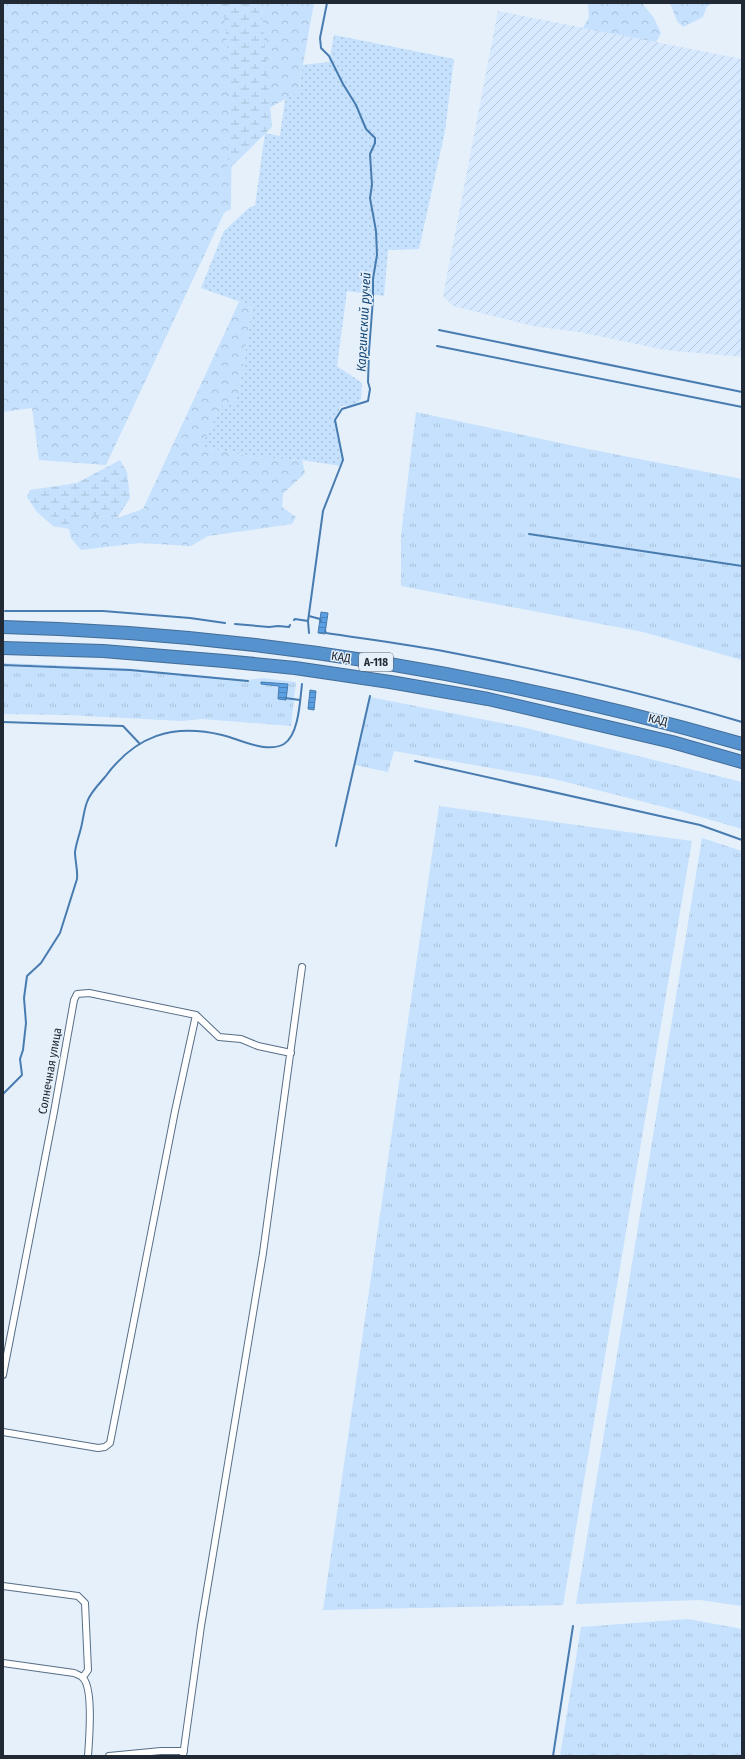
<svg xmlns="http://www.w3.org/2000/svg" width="745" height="1759" font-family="'Fira Sans Condensed',sans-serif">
  <defs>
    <pattern id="industrial-furrows" width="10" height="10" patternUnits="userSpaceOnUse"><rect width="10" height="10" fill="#d6e9fe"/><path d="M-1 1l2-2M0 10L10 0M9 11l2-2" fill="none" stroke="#b7c8da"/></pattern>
    <pattern id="grass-tufts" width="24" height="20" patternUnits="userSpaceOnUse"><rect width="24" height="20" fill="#c5e1fd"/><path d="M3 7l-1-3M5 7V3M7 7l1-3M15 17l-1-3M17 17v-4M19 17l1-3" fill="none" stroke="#a9c1d9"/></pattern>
    <pattern id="forest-crowns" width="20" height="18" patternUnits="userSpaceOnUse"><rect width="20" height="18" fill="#c5e1fd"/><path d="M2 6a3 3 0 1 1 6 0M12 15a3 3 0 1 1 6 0" fill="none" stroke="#a9c1d9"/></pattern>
    <pattern id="wetland-marsh" width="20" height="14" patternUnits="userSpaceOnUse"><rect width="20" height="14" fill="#c5e1fd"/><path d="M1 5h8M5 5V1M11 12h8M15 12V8" fill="none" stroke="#a9c1d9"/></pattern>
    <pattern id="park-dots" width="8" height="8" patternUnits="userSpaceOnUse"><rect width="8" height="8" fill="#c5e1fd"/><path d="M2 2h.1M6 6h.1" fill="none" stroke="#a9c1d9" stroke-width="1.8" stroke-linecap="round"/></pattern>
    <pattern id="water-rules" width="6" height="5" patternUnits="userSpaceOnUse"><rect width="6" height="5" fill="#59a0e5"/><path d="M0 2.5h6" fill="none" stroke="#4982ba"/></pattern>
  </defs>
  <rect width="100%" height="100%" fill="#e5f0fb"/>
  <path fill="url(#industrial-furrows)" d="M 498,11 L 742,59 L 742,357 L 665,350 L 579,332 L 533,326 L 453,306 L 443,296 Z"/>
  <path fill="url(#grass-tufts)" d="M 416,412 L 588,449 L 742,479 L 742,660 L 643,632 L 401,586 L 401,536 Z
    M 3,663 L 124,668 L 248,680 L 262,678 L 296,682 L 291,726 L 202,719 L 182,721 L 66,715 L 3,714 Z
    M 370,697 L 522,727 L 742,782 L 742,829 L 684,812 L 554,779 L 394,751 L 388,772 L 355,765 Z
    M 439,806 L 692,841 L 563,1605 L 323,1610 Z
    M 702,838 L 742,851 L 742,1606 L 700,1600 L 576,1604 Z
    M 688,1619 L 742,1629 L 742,1756 L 560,1756 L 581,1627 Z"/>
  <path fill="url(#forest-crowns)" d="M 3,3 L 224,3 L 232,100 L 231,209 L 224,213 L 106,465 L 39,460 L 32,408 L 3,412 Z
    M 261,3 L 314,3 L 298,92 L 269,108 Z
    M 588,3 L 642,3 L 654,18 L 661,33 L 656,42 L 583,28 L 589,17 Z
    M 670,3 L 713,3 L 707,6 L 703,17 L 683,27 L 677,21 Z
    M 239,302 L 252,305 L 239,393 L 235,403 L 218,407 L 212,427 L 201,446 L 253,457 L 302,460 L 305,473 L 283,494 L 282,507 L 296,517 L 292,524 L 208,536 L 191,546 L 140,543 L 81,550 L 71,538 L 67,517 L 87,515 L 117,518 L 143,509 Z"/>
  <path fill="url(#wetland-marsh)" d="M 223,3 L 261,3 L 272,127 L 227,171 L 232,100 Z
    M 120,460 L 127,472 L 130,498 L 117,518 L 87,515 L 69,529 L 53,526 L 37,512 L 27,497 L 30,490 L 77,483 Z"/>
  <path fill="url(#park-dots)" d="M 334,35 L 454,59 L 445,131 L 419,249 L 388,250 L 384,296 L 347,291 L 337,366 L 362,383 L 361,399 L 355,405 L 341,406 L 335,420 L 343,460 L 341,466 L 302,460 L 253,457 L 200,446 L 212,427 L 218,407 L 234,403 L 239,393 L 252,306 L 201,288 L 224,231 L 250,207 L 255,206 L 265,133 L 280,136 L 285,99 L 298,92 L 303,65 L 329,62 Z"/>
  <path fill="url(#water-rules)" stroke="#487cb0" d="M 321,612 L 328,613 L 325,634 L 318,633 Z
    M 261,682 L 288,684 L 286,700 L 278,699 L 279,686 L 261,684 Z
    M 310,690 L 316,691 L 314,710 L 308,709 Z"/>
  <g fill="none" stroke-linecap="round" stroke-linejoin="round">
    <path stroke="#487cb0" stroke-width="2" d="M 439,330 L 742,392
      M 437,346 L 742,407
      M 529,534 L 742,566
      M 5,611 L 103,611 L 190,618 L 225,623
      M 309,616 L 320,619 L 321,621
      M 294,620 L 295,619 L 308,621
      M 235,624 L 269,627 L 278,626 L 289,627 L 290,625
      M 325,630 L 326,633 C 366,639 408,644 448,652 C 547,671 645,693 742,722
      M 309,633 L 308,621 L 323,511 L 343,460 L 335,420 L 342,409 L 368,401 L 370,389 L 368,382 L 369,351 L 373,299 L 373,279 L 377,255 L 376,231 L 370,198 L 372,185 L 370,154 L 375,143 L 375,138 L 366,129 L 356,105 L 343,84 L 329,56 L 321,48 L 320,38 L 327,3
      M 3,665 L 130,670 L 248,681
      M 285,698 L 300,700
      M 3,722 L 123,726 L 140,744
      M 415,761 L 700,825 L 742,840
      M 336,846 L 370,696
      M 3,1094 L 22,1075 L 20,1059 L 23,1050 L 26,1023 L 24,998 L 27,976 L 41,963 L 60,933 L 77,879 C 78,870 75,861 75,852 C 76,844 79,836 81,828 C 83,820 84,810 87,802 C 90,793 99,784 105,777 C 135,736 172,723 222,735 C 240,739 266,754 284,744 C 299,735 300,700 302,684
      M 553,1756 L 573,1626"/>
    <g stroke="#576e86" stroke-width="8">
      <path id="street" d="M 3,1375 L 54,1112 L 74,1000 L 77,994 L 89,993 L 196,1015 L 219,1037 L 241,1039 L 258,1046 L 291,1053
        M 3,1432 L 98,1448 L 105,1447 L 110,1443 L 175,1111 L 196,1015
        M 3,1586 L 78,1596 L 85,1603 L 88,1670 L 83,1677
        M 3,1663 L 74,1673 C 76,1674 80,1675 82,1677 C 94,1686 89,1741 88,1756
        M 109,1756 L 161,1751 L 184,1751
        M 183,1756 L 201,1626 L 263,1253 L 302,967"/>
    </g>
    <g stroke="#436d98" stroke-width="14">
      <path id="highway" d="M 3,627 C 253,633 501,675 742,744
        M 3,648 L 103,651 L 224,661 L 295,668 L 390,682 L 488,699 L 672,742 L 742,762"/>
    </g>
    <use href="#street" stroke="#fff" stroke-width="6"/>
    <use href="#highway" stroke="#5692ce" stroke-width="12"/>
  </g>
  <g text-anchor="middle" stroke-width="3" stroke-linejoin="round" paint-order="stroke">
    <rect fill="#e5f0fb" stroke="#5b6570" stroke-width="1" x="359" y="653" width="34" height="18" rx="3"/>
    <g font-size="11" font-weight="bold" fill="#202934">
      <text x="376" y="666">А-118</text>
    </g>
    <g font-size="12" fill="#202934" stroke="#e5f0fb">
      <text transform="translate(341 657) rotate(8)" y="4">КАД</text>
      <text transform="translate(658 720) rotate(14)" y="4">КАД</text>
      <text transform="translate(50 1071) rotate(-80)" y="4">Солнечная улица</text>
    </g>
    <g font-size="13" font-style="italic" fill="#134673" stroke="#e5f0fb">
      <text transform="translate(363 322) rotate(-87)" y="5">Каргинский ручей</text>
    </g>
  </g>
  <rect width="745" height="1759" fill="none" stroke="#202934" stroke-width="8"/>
</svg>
